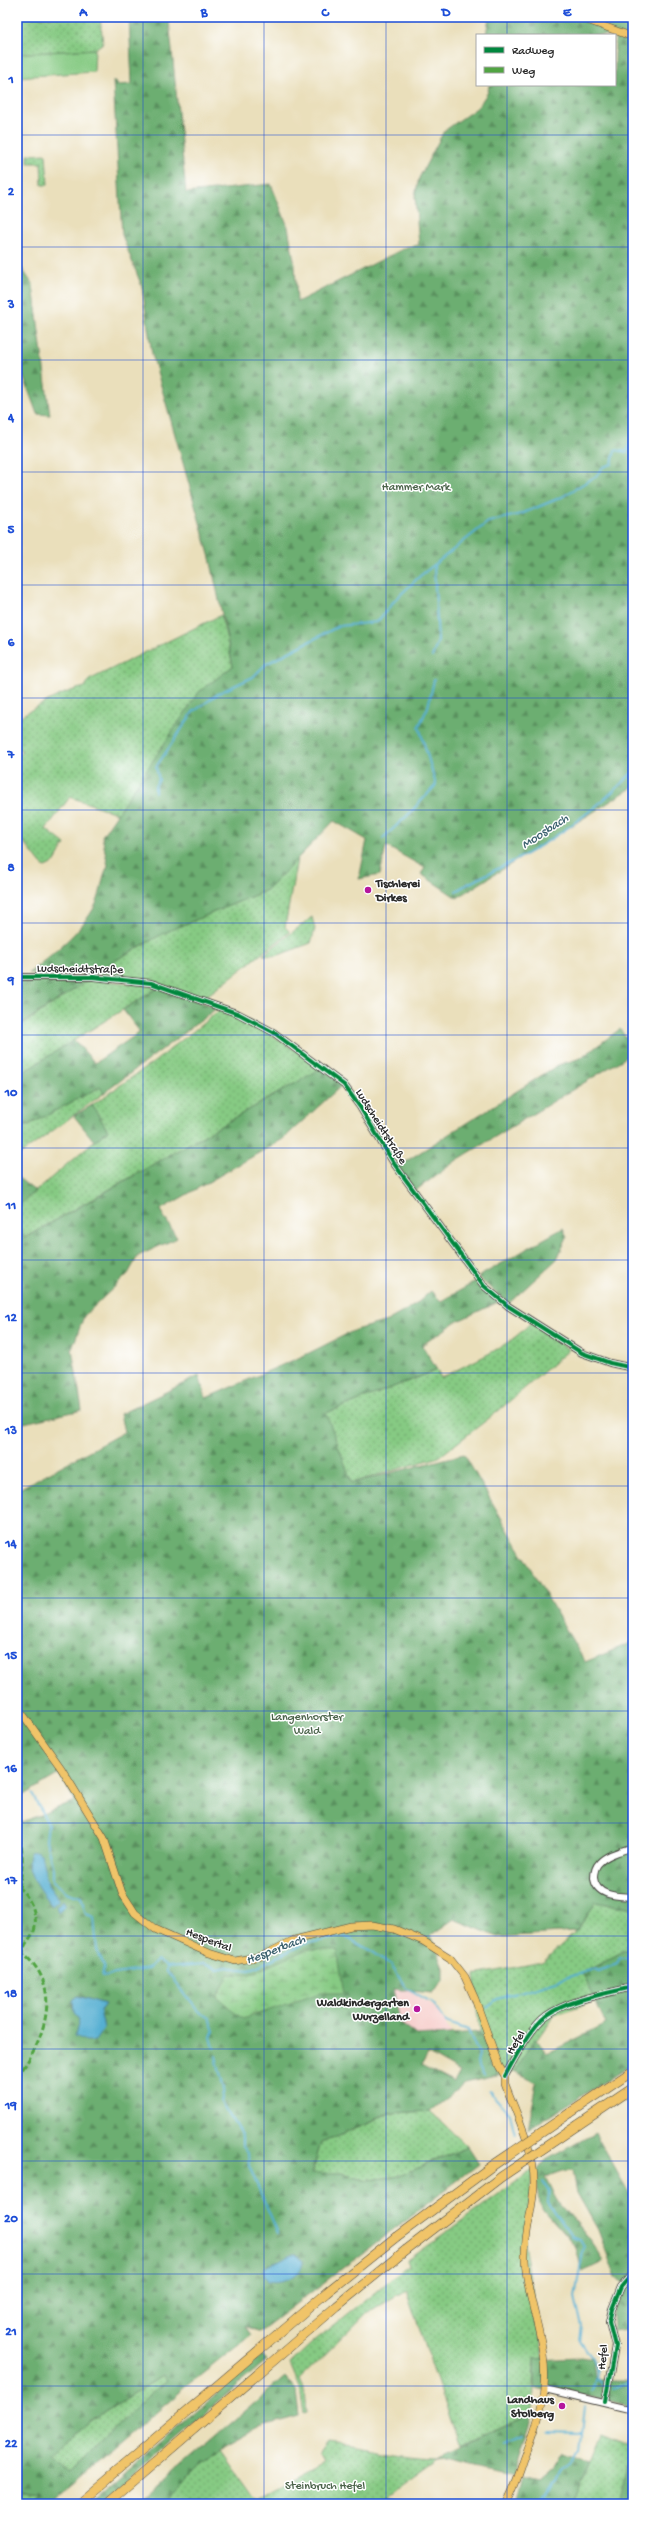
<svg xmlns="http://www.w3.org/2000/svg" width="650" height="2521" font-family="'Gochi Hand',sans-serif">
  <defs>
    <pattern id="green-dots" width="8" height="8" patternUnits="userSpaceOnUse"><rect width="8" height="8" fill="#86ca83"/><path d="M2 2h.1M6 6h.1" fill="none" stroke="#6ea46b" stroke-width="1.8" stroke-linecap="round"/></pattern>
    <pattern id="forest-firs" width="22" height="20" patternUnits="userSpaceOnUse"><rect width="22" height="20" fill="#6cae71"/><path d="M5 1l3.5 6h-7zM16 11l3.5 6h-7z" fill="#598e5d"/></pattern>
    <pattern id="wetland-marsh" width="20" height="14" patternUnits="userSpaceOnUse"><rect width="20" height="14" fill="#86ca83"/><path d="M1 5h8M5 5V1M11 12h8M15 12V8" fill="none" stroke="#6ea46b"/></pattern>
  </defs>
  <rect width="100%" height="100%" fill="#fff"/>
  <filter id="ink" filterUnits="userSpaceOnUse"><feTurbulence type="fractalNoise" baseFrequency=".025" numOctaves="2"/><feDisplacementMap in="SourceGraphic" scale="8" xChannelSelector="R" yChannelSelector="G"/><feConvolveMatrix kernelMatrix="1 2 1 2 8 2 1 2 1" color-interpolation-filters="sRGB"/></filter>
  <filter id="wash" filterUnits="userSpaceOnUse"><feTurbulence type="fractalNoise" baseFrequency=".012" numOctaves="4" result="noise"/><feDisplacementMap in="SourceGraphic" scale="16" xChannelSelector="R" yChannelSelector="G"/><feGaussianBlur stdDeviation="0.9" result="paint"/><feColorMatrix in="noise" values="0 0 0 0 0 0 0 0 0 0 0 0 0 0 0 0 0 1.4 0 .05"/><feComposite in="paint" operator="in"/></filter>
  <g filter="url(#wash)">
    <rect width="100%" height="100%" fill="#eadfbb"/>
    <path fill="#f7d0ce" d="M 393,1989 L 408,1990 L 433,2006 L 453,2035 L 417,2036 L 400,2023 Z"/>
    <path fill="url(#green-dots)" stroke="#587a57" d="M 17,17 L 100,17 L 103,43 L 95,49 L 17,54 Z
      M 46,154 L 48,185 L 42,185 L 41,163 L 28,163 L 28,155 Z
      M 221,615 L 233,666 L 199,692 L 119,814 L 70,797 L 46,829 L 65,844 L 54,863 L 45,867 L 41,864 L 17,834 L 17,774 L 19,772 L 17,770 L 17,756 L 22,752 L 17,746 L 17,718 C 39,706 60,692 85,687 L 89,680 Z
      M 297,859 L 285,927 L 290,932 L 204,998 L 150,981 L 93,973 L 164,933 L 267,890 Z
      M 312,917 L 315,929 L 311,943 L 276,956 L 263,955 Z
      M 90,979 L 159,987 L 17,1076 L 17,1028 Z
      M 220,1010 L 252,1022 L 322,1068 L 24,1238 L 17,1226 L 17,1207 L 94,1141 L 108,1131 L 92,1105 L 154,1062 Z
      M 100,1087 L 104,1093 L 17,1157 L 17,1131 Z
      M 531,1322 L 569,1350 L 497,1412 L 439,1457 L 351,1483 L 326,1413 L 437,1370 L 441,1378 C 470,1362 509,1348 531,1322 Z
      M 596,1902 L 633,1909 L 633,1946 L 583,1973 L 596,2001 L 555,2014 L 514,2072 L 497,2076 L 480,2032 L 475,1975 L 542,1962 L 576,1932 Z
      M 430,2111 L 468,2147 L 399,2176 L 369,2180 L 341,2173 L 312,2174 L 321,2142 L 392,2113 Z
      M 534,2169 L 524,2243 L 544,2359 L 535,2359 L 533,2413 L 460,2447 L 406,2290 L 368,2312 L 300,2379 L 305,2390 L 307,2413 L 304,2414 L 300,2388 L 290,2364 L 313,2342 L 409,2265 L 407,2260 Z
      M 162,2375 L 166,2380 L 69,2471 L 48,2455 L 89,2421 Z
      M 601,2435 L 633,2448 L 633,2504 L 572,2504 Z
      M 327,2443 C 364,2447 402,2457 439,2458 L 386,2496 L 378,2499 L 380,2504 L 164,2504 L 219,2449 L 254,2498 L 322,2462 L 318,2455 Z
      M 17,2491 L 40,2494 L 30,2504 L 17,2504 Z"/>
    <path fill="url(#forest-firs)" stroke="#4c6c4e" fill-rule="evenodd" d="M 129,17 L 183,17 L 169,20 L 186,193 L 271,184 L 288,227 L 295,266 L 297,302 L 407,247 L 419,245 L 415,196 L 419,178 L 444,131 L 478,107 L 488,92 L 489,85 L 615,85 L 615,35 L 486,35 L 489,17 L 633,17 L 633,440 L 630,444 L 633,446 L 633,787 L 457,898 L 421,874 L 425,868 L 386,846 L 380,875 L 359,879 L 367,840 L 334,821 L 267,890 L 164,933 L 93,973 L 29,973 C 53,953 82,932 96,904 C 102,892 101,877 108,866 L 102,836 L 199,692 L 233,666 L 210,558 L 152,354 L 142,287 L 122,235 L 113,81 L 116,81 L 118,85 L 132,84 Z
      M 17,261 L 33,285 L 50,415 L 37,414 L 17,359 Z
      M 90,979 L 17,1027 L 17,981 Z
      M 159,987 L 217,1008 L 104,1093 L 100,1087 L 17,1131 L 17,1076 L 74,1040 L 95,1063 L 140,1032 L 123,1010 Z
      M 620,1029 L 626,1038 L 633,1034 L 633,1053 L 457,1160 L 415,1191 L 397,1167 L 558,1065 L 581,1058 Z
      M 322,1068 L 342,1085 L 283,1139 L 160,1210 L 177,1238 L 138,1256 L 128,1274 L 84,1316 L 72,1349 L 82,1410 L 24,1423 L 17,1419 L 17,1226 L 25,1238 Z
      M 92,1105 L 108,1131 L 94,1141 L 74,1116 Z
      M 17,1177 L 35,1191 L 17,1207 Z
      M 563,1228 L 567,1237 L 557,1259 L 508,1304 L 478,1277 Z
      M 477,1281 L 500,1301 L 456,1322 L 422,1345 L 437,1370 L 326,1413 L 352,1483 L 464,1454 L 585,1662 L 633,1642 L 633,1909 L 596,1902 L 576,1932 L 498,1937 L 454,1919 L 431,1935 L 444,1968 L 444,1981 L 432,1993 L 393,1989 L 400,2023 L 417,2036 L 480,2032 L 497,2076 L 465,2083 L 430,2111 L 391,2113 L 321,2142 L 312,2173 L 341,2173 L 369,2180 L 399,2176 L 468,2147 L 479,2164 L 259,2332 L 245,2326 L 251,2335 L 186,2387 L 49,2504 L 30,2504 L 39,2494 L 17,2491 L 17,1824 L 75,1801 L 59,1774 L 17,1799 L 17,1490 L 124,1432 L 120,1414 L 199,1376 L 206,1398 L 305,1355 L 355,1330 L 387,1321 L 415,1305 L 431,1291 L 441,1301 ZM 78,1996 L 105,2004 L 100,2011 L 104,2028 L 76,2036 L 79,2020 L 73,2008 L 73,2000 ZM 428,2054 L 460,2072 L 454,2083 L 421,2066 ZM 162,2375 L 166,2380 L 69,2471 L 49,2455 L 89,2421 Z
      M 633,1946 L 633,2064 L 528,2129 L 537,2083 L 514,2072 L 535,2039 L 548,2053 L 606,2024 L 583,1973 Z
      M 595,2133 L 633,2200 L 633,2328 L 613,2331 L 612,2314 L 624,2285 L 616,2278 L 598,2230 L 577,2193 L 573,2171 L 562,2172 L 545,2178 C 550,2187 554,2197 560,2205 C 576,2224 592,2239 603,2262 L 582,2272 L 576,2247 L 539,2204 L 536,2172 L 546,2160 Z
      M 262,2355 L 267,2360 L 99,2504 L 89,2504 Z
      M 580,2357 L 592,2359 L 594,2380 L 624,2380 L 633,2383 L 633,2407 L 603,2399 L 535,2388 L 535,2359 Z
      M 285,2377 L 296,2390 L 299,2416 L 259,2427 L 219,2449 L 164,2504 L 137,2504 Z
      M 533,2413 L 513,2476 L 439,2458 Z
      M 631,2448 L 633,2448 L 633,2504 L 620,2504 Z
      M 563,2454 L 590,2461 L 572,2504 L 516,2504 L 515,2499 L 521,2479 L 538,2483 L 554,2469 Z
      M 386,2496 L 410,2504 L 363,2504 Z"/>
    <path fill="url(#wetland-marsh)" stroke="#587a57" d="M 307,1949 L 337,1950 L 344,1993 L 320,1993 L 243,2019 L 217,1997 L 229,1974 L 248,1975 Z"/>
    <path fill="#86ca83" stroke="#587a57" d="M 95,49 L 94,72 L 17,77 L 17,54 Z"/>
    <path fill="#54afd2" stroke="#406d7e" d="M 36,1851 L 41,1854 L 48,1885 L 59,1900 L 52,1906 C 42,1893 22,1870 30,1852 Z
      M 63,1900 L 66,1905 L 58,1912 L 56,1906 Z
      M 78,1996 L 105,2004 L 100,2011 L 104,2028 L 95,2041 L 86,2041 L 75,2036 L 79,2020 L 74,2012 L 73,2000 Z
      M 292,2254 L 297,2254 L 303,2261 C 303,2277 281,2284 267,2281 L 263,2275 L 263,2268 Z"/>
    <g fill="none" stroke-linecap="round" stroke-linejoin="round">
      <path stroke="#54afd2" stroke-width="2" d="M 432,657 L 438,641 L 434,566
        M 155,792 L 155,786 L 159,780 L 156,767 L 193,712 L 219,693 L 253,677 L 266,664 L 339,626 L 377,622 L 396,599 L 420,576 L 488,522 L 521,514 L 562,497 L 596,476 L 603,467 L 612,464 L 615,450 L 627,452 L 633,433
        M 383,838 L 407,816 L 436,785 L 419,726 L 428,707 L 434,680
        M 456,891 C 475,879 496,870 516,860 C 558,837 600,806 633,772
        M 17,1748 L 22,1760 L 26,1786
        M 32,1794 L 48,1824 L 46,1840 L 53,1869 L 53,1882 L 68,1893 L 81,1897 L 86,1914 L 94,1917 L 97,1950 L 104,1966 L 102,1976 L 148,1969 L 157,1960 L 167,1967 L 204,1964 L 218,1969 L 227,1967 L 249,1970 L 304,1944 L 344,1936 L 373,1952 L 391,1965 L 406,1988 L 433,2003 L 446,2022 L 468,2030 L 479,2055 L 477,2063 L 484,2075
        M 167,1968 L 167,1972 L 198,2011 L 209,2018 L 214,2031 L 211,2037 L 214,2048
        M 487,2007 L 497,1999 L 594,1969 L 599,1971 L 617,1963 L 620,1958 L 633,1958
        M 216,2056 L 224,2089 L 221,2102 L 242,2136 L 242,2145 L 248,2153 L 249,2166 L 278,2233
        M 489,2091 L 510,2114 L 515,2134
        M 543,2182 L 549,2192 L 548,2203 L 571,2236 L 580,2239 L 584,2246 L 575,2296 L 582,2327 L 580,2340 C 593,2360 601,2366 592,2391
        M 597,2379 L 605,2386
        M 612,2387 L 633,2381
        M 547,2431 L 581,2432
        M 505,2445 L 523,2437
        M 535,2504 L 561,2472 L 572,2465 L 580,2451 L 585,2407"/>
    </g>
  </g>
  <g filter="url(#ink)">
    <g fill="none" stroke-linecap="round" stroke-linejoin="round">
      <g stroke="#484641" stroke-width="8">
        <path id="minor" d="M 17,977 L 93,977 L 151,983 L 239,1014 L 273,1032 L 344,1085 L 360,1107 L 395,1165 L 484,1286 L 508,1306 L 582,1353 L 610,1363 L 633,1368
          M 633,1847 C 622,1851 607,1854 599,1863 C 595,1867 594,1873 594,1878 C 596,1897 619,1896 633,1897
          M 505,2076 C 514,2059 531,2027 546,2016 C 567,2000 608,1993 633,1987
          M 545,2389 L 633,2410
          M 605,2402 L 615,2346 L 609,2322 L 612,2309 L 621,2287 L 633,2273"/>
      </g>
      <g stroke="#484641" stroke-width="8">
        <path id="major" d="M 579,17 L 633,37
          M 17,1706 L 61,1768 L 104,1838 L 122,1893 L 135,1913 L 155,1929 L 209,1953 L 235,1961 L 262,1956 L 294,1940 L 351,1926 L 372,1925 L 394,1929 L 423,1941 L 450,1958 L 465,1977 L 475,1999 L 499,2066 L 505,2076 L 505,2084 C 517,2116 535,2150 534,2185 C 533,2210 524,2233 525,2259 C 526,2292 539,2322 543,2354 C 549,2395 538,2422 524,2459 C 519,2474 514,2490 506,2504"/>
      </g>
      <g stroke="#484641" stroke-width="10">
        <path id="highway" d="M 570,2113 L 633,2071
          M 578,2125 L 633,2088
          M 78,2504 L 326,2293 L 396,2237
          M 107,2504 L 337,2306 L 406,2250"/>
      </g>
      <use href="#minor" stroke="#fff" stroke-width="6"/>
      <use href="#major" stroke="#f0c469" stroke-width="7"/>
      <use href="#highway" stroke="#f0c469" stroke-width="9"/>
      <g stroke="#484641" stroke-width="10" stroke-linecap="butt">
        <path id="highway-bridge" d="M 396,2237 L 492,2166 L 570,2113
          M 406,2250 L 501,2177 L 578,2125"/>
      </g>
      <use href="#highway-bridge" stroke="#f0c469" stroke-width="9"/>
      <path stroke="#51a443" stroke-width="3" stroke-dasharray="6 3" stroke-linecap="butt" d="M 17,1829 C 24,1850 23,1867 19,1888
        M 17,1887 C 30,1895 39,1917 34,1931 C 30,1940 23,1944 23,1954 C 65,1987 44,2041 17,2077"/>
      <g stroke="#fff" stroke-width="6">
        <path id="cycleway" d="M 17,977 L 93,977 L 151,983 L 239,1014 L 273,1032 L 344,1085 L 360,1107 L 395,1165 L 484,1286 L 508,1306 L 582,1353 L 610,1363 L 633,1368
          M 505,2076 C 514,2059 531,2027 546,2016 C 567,2000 608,1993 633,1987
          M 605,2402 L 615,2346 L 609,2322 L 612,2309 L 621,2287 L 633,2273"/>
      </g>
      <use href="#cycleway" stroke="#00873e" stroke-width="4"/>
    </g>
  </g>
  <path fill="none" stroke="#1d4ed8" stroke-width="1" stroke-opacity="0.55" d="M 143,17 L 143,2504M 264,17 L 264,2504M 386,17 L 386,2504M 507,17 L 507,35M 507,85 L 507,2504M 17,135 L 633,135M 17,247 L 633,247M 17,360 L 633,360M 17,472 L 633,472M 17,585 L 633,585M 17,698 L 633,698M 17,810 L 633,810M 17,923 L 633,923M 17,1035 L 633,1035M 17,1148 L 633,1148M 17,1260 L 633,1260M 17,1373 L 633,1373M 17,1486 L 633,1486M 17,1598 L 633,1598M 17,1711 L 633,1711M 17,1823 L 633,1823M 17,1936 L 633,1936M 17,2049 L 633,2049M 17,2161 L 633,2161M 17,2274 L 633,2274M 17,2386 L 633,2386"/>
  <g fill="#b5179e" stroke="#fff" stroke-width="1.5">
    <circle cx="368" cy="890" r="4"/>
    <circle cx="417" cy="2009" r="4"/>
    <circle cx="562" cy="2406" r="4"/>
  </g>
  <g text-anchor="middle" stroke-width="3" stroke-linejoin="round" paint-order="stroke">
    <g font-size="12" fill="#4b634a" stroke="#fff">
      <text x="416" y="490">Hammer Mark</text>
      <text x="307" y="1720">Langenhorster<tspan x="307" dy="14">Wald</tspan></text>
      <text x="325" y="2489">Steinbruch Hefel</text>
    </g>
    <g font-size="12" font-weight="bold" fill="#2b2b2b" stroke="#fff" text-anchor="end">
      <text x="376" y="887" text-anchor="start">Tischlerei<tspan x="376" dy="14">Dirkes</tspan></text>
      <text x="409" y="2006">Waldkindergarten<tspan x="409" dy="14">Wurzelland</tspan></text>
      <text x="554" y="2403">Landhaus<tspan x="554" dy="14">Stolberg</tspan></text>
    </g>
    <g font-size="12" fill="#2b2b2b" stroke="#fff">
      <text transform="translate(80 968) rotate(1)" y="4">Ludscheidtstraße</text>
      <text transform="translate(382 1126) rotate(58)" y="4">Ludscheidtstraße</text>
      <text transform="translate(209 1939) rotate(21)" y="4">Hespertal</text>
      <text transform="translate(515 2042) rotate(-59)" y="4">Hefel</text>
      <text transform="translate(602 2357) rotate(-85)" y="4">Hefel</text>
    </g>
    <g font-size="13" font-style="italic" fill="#3b606e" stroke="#fff">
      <text transform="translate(544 830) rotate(-33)" y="5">Moosbach</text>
      <text transform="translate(275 1948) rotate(-21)" y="5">Hesperbach</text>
    </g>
  </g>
  <rect width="650" height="2521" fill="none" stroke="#fff" stroke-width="44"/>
  <rect x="476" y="34" width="140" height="52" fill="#ffffff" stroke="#aaaaaa"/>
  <rect x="484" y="47" width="20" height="6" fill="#00873e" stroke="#aaaaaa"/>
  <text x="512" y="54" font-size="12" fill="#2b2b2b">Radweg</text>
  <rect x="484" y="67" width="20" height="6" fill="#51a443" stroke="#aaaaaa"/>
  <text x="512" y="74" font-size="12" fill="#2b2b2b">Weg</text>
  <rect x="22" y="22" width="606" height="2477" fill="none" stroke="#1d4ed8" stroke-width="1.5"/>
  <g font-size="13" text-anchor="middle" font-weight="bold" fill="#1d4ed8">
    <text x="83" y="16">A</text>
    <text x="204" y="16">B</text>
    <text x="325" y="16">C</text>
    <text x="446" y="16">D</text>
    <text x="567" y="16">E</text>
    <text x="11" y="83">1</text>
    <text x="11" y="195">2</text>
    <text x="11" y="308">3</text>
    <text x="11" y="421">4</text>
    <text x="11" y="533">5</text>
    <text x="11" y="646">6</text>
    <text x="11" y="758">7</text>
    <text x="11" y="871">8</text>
    <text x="11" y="984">9</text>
    <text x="11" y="1096">10</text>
    <text x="11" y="1209">11</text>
    <text x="11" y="1321">12</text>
    <text x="11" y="1434">13</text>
    <text x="11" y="1547">14</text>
    <text x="11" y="1659">15</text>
    <text x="11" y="1772">16</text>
    <text x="11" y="1884">17</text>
    <text x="11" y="1997">18</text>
    <text x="11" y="2109">19</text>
    <text x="11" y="2222">20</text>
    <text x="11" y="2335">21</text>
    <text x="11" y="2447">22</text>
  </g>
</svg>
